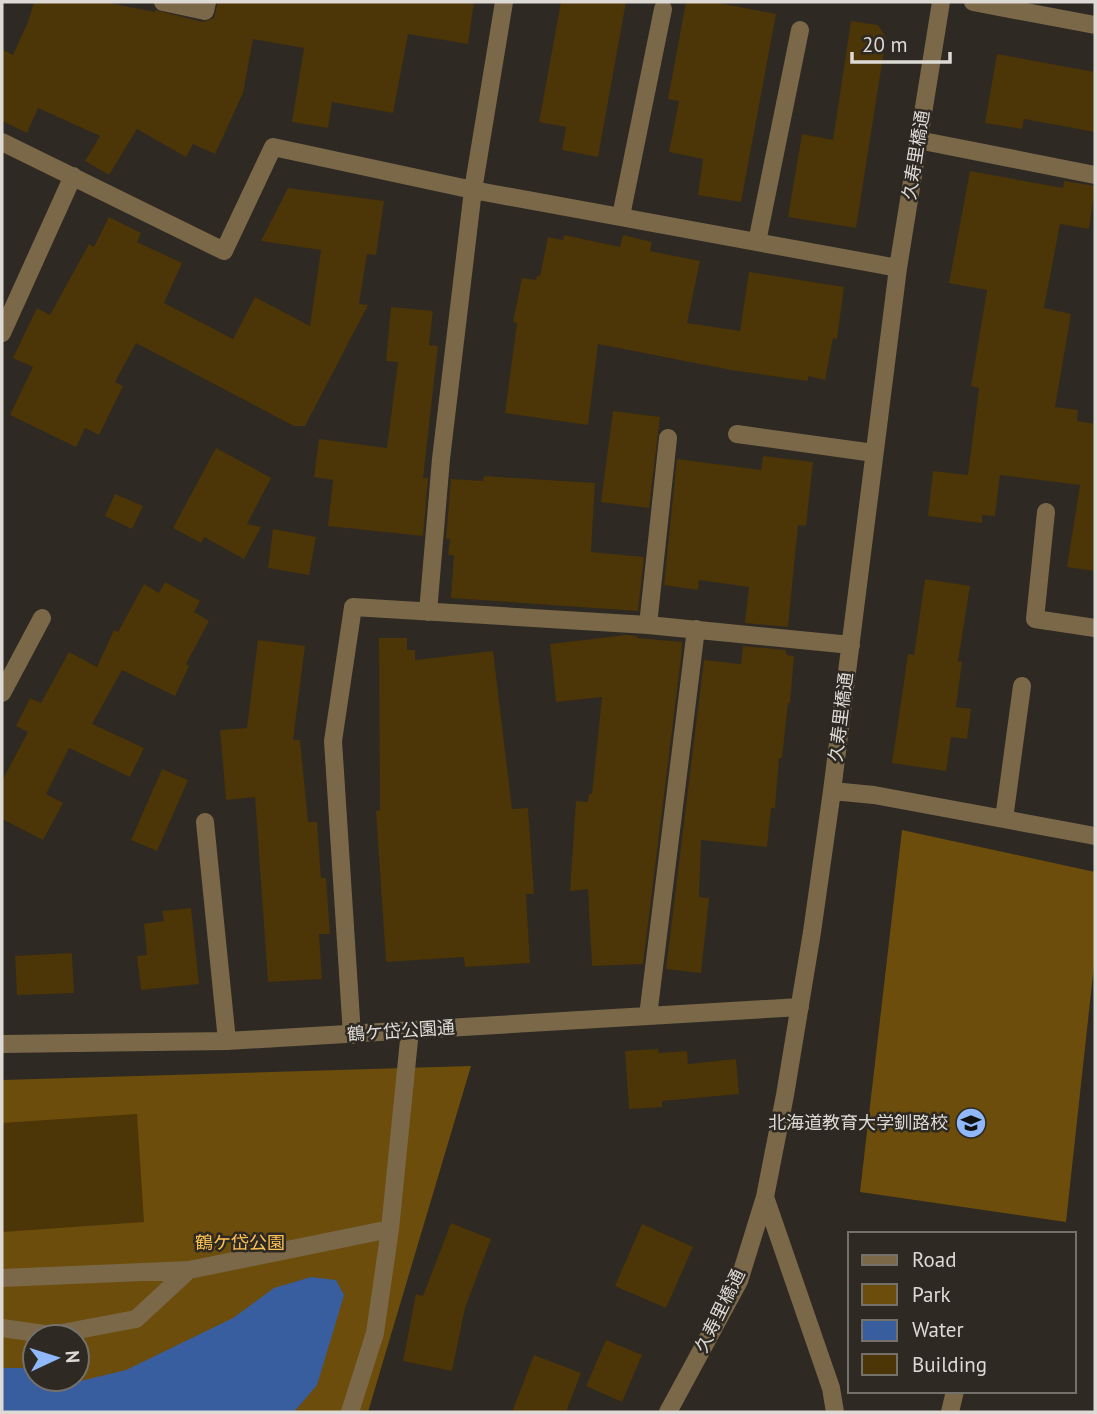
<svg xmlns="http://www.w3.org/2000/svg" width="1097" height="1414" font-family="'PT Sans','Noto Sans JP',sans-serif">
  <rect width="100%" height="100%" fill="#2e2922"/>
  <path fill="#6c4d0b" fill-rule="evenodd" d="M 902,830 L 1095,872 L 1095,956 L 1066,1222 L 860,1192 Z
    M 471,1066 L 368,1412 L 2,1412 L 2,1080 ZM 35,1337 L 77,1337 L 77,1379 L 35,1379 Z"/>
  <path fill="#395e9f" d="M 311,1277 L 336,1280 L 344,1295 L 317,1385 L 294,1412 L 2,1412 L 2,1368 L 35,1368 L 35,1379 L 62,1379 L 72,1383 L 126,1370 L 233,1318 L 274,1288 Z"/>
  <path fill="#4c3506" d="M 34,2 L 104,2 L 155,12 L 155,10 L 203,22 L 214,18 L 218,2 L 474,2 L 468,44 L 408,34 L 393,113 L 332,102 L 328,128 L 292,122 L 304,48 L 253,39 L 243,93 L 215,154 L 193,144 L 186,157 L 137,129 L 109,175 L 85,161 L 100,136 L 38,108 L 27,133 L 2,121 L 2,49 L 13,55 L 28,22 Z
    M 561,2 L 626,2 L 598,157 L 562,150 L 566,127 L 539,122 Z
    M 686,2 L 714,2 L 776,14 L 741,202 L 698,195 L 703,159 L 669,152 L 679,101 L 668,99 Z
    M 851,21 L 878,25 L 886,38 L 856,228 L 788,217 L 802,134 L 833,140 Z
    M 997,54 L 1095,72 L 1095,132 L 1024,119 L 1022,129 L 985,123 Z
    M 970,171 L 1063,188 L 1064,181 L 1095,186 L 1089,229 L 1060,224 L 1044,308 L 1071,314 L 1055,407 L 1078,410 L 1077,421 L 1095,424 L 1095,571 L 1067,567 L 1080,485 L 1000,475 L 995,516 L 982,515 L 982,523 L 928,516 L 933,471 L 968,475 L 979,388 L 971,386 L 987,290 L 949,283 Z
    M 288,188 L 384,201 L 376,255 L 367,254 L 359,304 L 368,305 L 305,426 L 294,426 L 136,343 L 115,382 L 123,386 L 99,435 L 85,428 L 76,447 L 10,415 L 33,367 L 13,358 L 37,308 L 50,315 L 89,244 L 94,247 L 109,217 L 141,233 L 137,242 L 182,263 L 164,303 L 233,339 L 255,297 L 310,326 L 321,250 L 261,241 Z
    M 564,235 L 620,247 L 623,235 L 652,242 L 650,251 L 700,261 L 687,323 L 740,331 L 749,272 L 844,287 L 837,339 L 833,338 L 825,380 L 808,376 L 808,381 L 731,370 L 598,344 L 588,425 L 505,413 L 517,323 L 513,322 L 522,278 L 536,280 L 537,276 L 540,276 L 548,237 L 563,240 Z
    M 391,307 L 433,311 L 429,345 L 438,346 L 423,478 L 428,478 L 423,536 L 328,526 L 333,480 L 314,477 L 319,439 L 387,448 L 398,362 L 386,361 Z
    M 613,411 L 660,417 L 649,508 L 601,502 Z
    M 216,448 L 271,478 L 247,524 L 261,527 L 244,559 L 204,537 L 201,543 L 173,528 Z
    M 763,456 L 813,462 L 806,526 L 798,525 L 788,627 L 745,623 L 749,587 L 699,580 L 698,590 L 664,585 L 677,459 L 761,470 Z
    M 484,476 L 595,483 L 591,552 L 644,557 L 638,611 L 451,598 L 454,555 L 448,555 L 450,539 L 446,539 L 451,479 L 483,481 Z
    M 115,494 L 143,506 L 132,529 L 105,516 Z
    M 273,529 L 316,537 L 309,575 L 268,568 Z
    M 925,579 L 970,586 L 958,661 L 962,662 L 956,707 L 971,709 L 967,739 L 951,737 L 946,771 L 892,763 L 908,654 L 914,655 Z
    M 165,582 L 200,601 L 194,612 L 209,621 L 186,664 L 189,666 L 175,696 L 122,670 L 92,724 L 144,748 L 130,777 L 69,748 L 46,794 L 63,803 L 43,840 L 2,819 L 2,781 L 28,732 L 16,726 L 30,698 L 41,703 L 69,652 L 97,667 L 114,630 L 118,632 L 144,584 L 159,593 Z
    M 626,635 L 637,636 L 637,638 L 682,642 L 681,658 L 643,964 L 592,966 L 588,889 L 570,891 L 576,801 L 588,802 L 589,794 L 592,794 L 602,697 L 556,702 L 550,644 Z
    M 379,638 L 407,638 L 407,650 L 415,650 L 415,660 L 493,651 L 512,809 L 528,808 L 534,894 L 526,894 L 530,963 L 465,967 L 464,957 L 386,962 L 376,811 L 380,810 Z
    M 258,640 L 305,646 L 293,740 L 300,740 L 308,822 L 317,822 L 321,878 L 326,878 L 330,934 L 319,934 L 322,979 L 268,982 L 255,797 L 226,800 L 220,730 L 247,728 Z
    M 743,646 L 786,650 L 786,655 L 794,656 L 790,703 L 788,703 L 782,758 L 779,758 L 775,808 L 771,808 L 767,847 L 701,840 L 699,897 L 709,898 L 701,973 L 666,969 L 704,660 L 741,664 Z
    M 162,769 L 188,780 L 157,851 L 131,840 Z
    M 191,908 L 199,984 L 141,990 L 137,956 L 147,955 L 144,924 L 164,921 L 162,911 Z
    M 72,953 L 74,993 L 17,995 L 15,956 Z
    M 658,1049 L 659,1053 L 687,1051 L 688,1064 L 736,1059 L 739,1094 L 662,1101 L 662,1107 L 629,1109 L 625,1051 Z
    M 137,1114 L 144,1222 L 2,1232 L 2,1123 Z
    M 451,1223 L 491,1239 L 465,1308 L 452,1371 L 403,1361 L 416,1294 L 423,1296 Z
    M 642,1224 L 693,1247 L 666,1308 L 615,1286 Z
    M 606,1340 L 642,1355 L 622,1402 L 586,1386 Z
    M 534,1355 L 581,1373 L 566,1412 L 512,1412 Z"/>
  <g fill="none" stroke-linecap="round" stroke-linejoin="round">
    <path stroke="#7a6849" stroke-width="18" d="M 163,2 L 205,11 L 207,2
      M 973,2 L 1095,25
      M 918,140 L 1095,175
      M 2,142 L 224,251 L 273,147 L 473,190 L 898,268
      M 621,216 L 663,9
      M 757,242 L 800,30
      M 2,333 L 73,176
      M 737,434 L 874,453
      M 1046,512 L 1035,619 L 1095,628
      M 428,612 L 441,459 L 473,190 L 504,2
      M 648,625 L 668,438
      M 2,693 L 42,618
      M 832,791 L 874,795 L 1095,836
      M 1004,819 L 1022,686
      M 205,822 L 227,1041
      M 648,1016 L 696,629
      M 352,1035 L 333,741 L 353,607 L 648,625 L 851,645
      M 2,1044 L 227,1041 L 800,1007
      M 765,1197 L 831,1388 L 835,1412
      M 390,1229 L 410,1030
      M 2,1278 L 189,1270 L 390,1229 L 375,1333 L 350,1412
      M 2,1328 L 51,1335 L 136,1319 L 189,1270
      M 668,1412 L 739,1281 L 765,1197 L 785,1095 L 812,932 L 832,791 L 898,268 L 941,2
      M 950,1412 L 955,1391"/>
  </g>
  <defs>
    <g id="university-disc" transform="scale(1.575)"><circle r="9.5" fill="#90b8fd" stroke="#2e2922"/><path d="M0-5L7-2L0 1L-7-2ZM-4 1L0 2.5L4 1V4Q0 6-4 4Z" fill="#111"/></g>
  </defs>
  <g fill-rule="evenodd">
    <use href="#university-disc" x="971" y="1123"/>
  </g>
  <g text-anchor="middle" stroke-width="5" stroke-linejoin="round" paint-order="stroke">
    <g font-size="18" fill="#dddad5" stroke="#2e2922">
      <text transform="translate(916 155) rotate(-81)" y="6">久寿里橋通</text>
      <text transform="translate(841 717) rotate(-83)" y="6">久寿里橋通</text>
      <text transform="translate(401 1031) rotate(-4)" y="6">鶴ケ岱公園通</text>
      <text transform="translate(720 1311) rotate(-64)" y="6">久寿里橋通</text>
    </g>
    <g font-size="18" fill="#dddad5" stroke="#2e2922" text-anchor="end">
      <text x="948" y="1129">北海道教育大学釧路校</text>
    </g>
    <g font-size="18" fill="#fcc152" stroke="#2e2922">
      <text x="240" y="1249">鶴ケ岱公園</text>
    </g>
  </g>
  <rect width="1097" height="1414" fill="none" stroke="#dddad5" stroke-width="7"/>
  <rect x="848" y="1232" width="228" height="161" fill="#2e2922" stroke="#74706a" stroke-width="2"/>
  <rect x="862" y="1255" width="35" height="10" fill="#7a6849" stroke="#74706a" stroke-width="2"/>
  <text x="912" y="1267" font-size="21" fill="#dddad5">Road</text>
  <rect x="862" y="1284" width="35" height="21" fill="#6c4d0b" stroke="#74706a" stroke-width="2"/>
  <text x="912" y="1302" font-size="21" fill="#dddad5">Park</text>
  <rect x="862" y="1320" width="35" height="21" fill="#395e9f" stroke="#74706a" stroke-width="2"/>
  <text x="912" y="1337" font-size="21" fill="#dddad5">Water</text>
  <rect x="862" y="1354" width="35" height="21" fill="#4c3506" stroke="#74706a" stroke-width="2"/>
  <text x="912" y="1372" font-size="21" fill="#dddad5">Building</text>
  <g transform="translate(56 1358) rotate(86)"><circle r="33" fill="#2e2922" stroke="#74706a" stroke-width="2"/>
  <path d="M0-5L12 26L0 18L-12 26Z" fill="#90b8fd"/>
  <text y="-10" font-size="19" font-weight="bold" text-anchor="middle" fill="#dddad5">N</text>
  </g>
  <path d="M852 52v10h98v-10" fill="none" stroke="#dddad5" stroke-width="3.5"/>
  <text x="862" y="52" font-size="21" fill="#dddad5" stroke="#2e2922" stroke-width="5" paint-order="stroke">20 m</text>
</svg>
